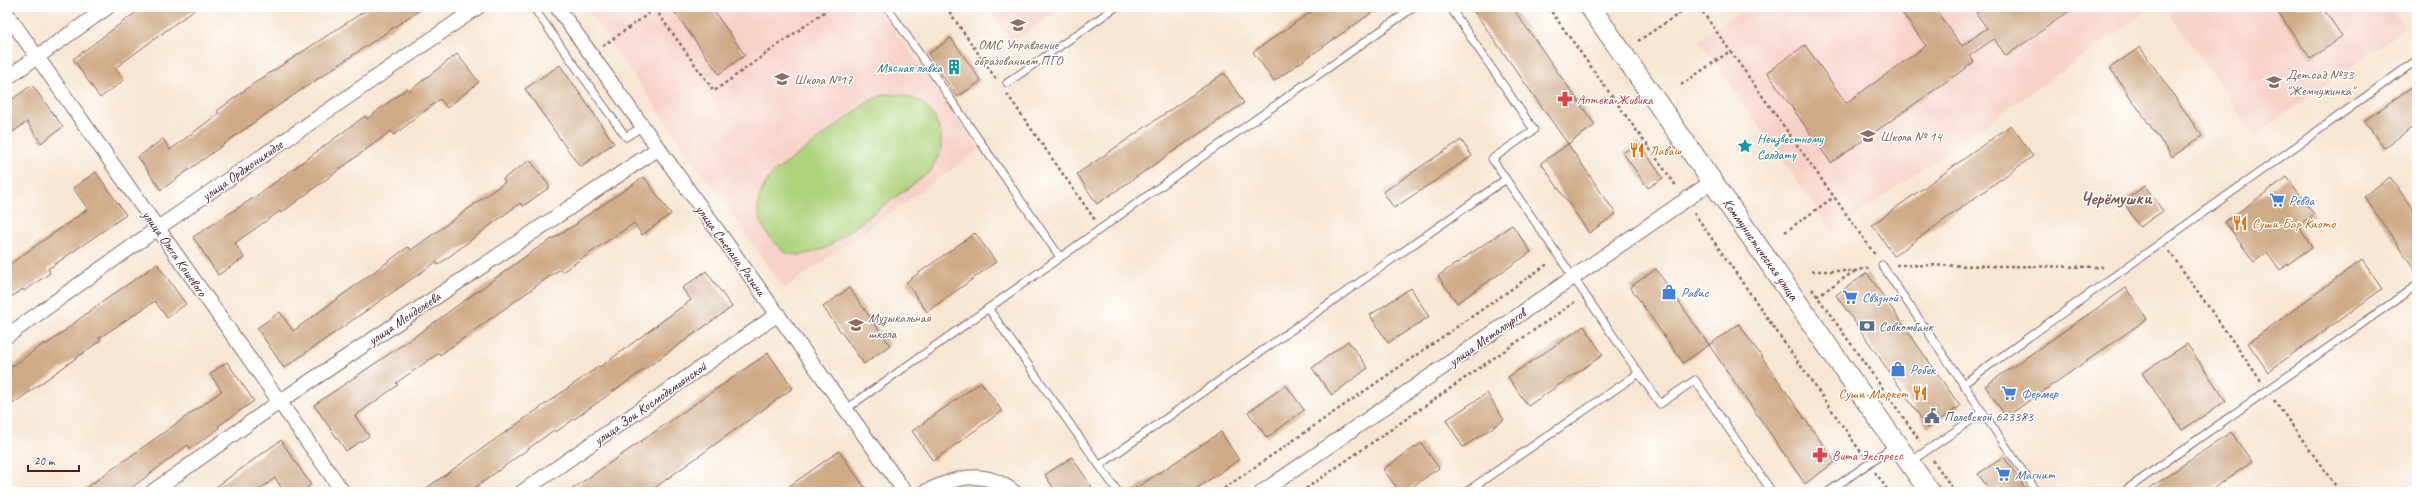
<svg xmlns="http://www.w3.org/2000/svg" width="2424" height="499" font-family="Caveat,sans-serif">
  <rect width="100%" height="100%" fill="#fff"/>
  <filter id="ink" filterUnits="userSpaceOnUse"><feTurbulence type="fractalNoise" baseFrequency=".025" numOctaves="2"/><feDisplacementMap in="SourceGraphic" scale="8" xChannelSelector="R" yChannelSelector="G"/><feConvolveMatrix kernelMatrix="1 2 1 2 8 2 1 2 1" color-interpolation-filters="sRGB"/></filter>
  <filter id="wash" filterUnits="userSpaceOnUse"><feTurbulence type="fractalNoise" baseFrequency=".012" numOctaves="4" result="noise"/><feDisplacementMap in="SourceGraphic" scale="16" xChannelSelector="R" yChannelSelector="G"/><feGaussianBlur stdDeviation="0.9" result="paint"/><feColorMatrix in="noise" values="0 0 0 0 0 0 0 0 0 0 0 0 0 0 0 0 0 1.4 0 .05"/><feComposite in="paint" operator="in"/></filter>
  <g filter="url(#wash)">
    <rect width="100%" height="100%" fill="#f7e6d1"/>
    <path fill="#f7d1c7" d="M 585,7 L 878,7 L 979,150 L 784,289 Z
      M 987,7 L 1062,7 L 1012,43 Z
      M 1747,7 L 2153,7 L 1833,232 L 1699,40 Z
      M 2165,7 L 2390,7 L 2405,28 L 2255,135 Z"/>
    <path fill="#aed37d" stroke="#7c7954" d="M 884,94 L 903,95 L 922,102 L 934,116 L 941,134 L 941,151 L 930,172 L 826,248 C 814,252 799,258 787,253 C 780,250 773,241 769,236 C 752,212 756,196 772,174 L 868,102 Z"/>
    <g id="blocks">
      <path fill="#cfaa86" d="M 143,7 L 198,7 L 115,68 L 124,80 L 100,98 L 73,59 Z
        M 371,7 L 424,7 L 260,118 L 161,190 L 138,157 L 163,139 L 170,150 L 219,113 L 217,111 L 253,84 Z
        M 671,7 L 711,7 L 745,55 L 719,74 Z
        M 1318,7 L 1380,7 L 1274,81 L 1253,52 Z
        M 1471,7 L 1512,7 L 1595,125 L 1568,144 Z
        M 1898,7 L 1934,7 L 1962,46 L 1987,28 L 1976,13 L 1985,7 L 2075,7 L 2006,56 L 1994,39 L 1969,56 L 1974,62 L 1831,163 L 1767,72 L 1805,45 L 1846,103 L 1926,46 Z
        M 2274,7 L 2322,7 L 2342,36 L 2311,59 Z
        M 951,38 L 981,81 L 957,97 L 928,54 Z
        M 2140,47 L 2202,136 L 2172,157 L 2110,68 Z
        M 457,54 L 479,82 L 447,108 L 440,99 L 394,135 L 391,131 L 281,213 L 280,211 L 235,243 L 244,258 L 218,275 L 193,237 L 258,195 L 365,116 L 367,119 L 407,88 L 409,91 Z
        M 560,65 L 614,143 L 580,167 L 525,89 Z
        M 1224,73 L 1244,103 L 1097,204 L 1077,174 Z
        M 2417,83 L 2417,124 L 2384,148 L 2364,121 Z
        M 32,85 L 63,127 L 41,143 L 27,122 L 7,136 L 7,103 Z
        M 2011,125 L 2033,156 L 1894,256 L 1872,225 Z
        M 1461,140 L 1472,156 L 1394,208 L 1383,192 Z
        M 1638,142 L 1663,178 L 1648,188 L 1623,153 Z
        M 1568,144 L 1616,214 L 1589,233 L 1541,163 Z
        M 530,160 L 550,187 L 523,206 L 520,203 L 438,265 L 436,262 L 284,368 L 257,328 L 280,312 L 293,331 L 408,247 L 411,250 L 446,225 L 505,182 L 503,179 Z
        M 96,172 L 126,215 L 48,269 L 50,273 L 24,291 L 23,289 L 7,300 L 7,266 L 88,209 L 73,188 Z
        M 644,177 L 671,214 L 642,235 L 634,223 L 562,272 L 560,269 L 440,355 L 439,353 L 396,383 L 398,385 L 355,416 L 369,436 L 346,451 L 314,405 L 414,337 L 533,251 L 578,223 L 577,222 Z
        M 2287,177 L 2314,214 L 2298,226 L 2312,247 L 2280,270 L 2267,252 L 2254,262 L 2225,222 Z
        M 2390,177 L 2417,215 L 2417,273 L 2364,196 Z
        M 2145,186 L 2163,211 L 2140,227 L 2123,201 Z
        M 1512,225 L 1531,252 L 1457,303 L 1438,276 Z
        M 975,233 L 996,262 L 927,312 L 906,282 Z
        M 2362,260 L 2382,289 L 2268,372 L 2248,343 Z
        M 157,264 L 186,304 L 167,318 L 155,301 L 99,338 L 101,340 L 7,408 L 7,370 L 45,343 L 46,345 L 95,307 Z
        M 1656,269 L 1709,345 L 1683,363 L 1630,287 Z
        M 706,271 L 732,307 L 556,432 L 554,430 L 469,492 L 421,492 L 599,366 L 600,367 L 691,300 L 682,288 Z
        M 1867,273 L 1960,406 L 1928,428 L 1836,295 Z
        M 849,288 L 890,345 L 864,364 L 823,307 Z
        M 1411,288 L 1429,317 L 1388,343 L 1370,315 Z
        M 2126,288 L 2147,319 L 2006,417 L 1985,386 Z
        M 1739,324 L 1835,462 L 1805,484 L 1709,345 Z
        M 1584,326 L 1603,355 L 1528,406 L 1508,377 Z
        M 1348,341 L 1368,368 L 1332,395 L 1312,368 Z
        M 2187,344 L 2226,401 L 2182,430 L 2142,373 Z
        M 768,353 L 793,388 L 649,492 L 568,492 Z
        M 227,362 L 254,401 L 218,426 L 219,428 L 190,449 L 188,445 L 126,492 L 80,492 L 222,391 L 210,374 Z
        M 981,382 L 1002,411 L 933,461 L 912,431 Z
        M 1286,385 L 1304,410 L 1267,438 L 1248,412 Z
        M 1487,393 L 1504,420 L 1463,447 L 1446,420 Z
        M 1221,432 L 1239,460 L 1191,492 L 1130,492 Z
        M 2231,432 L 2252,462 L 2208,492 L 2144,492 Z
        M 281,440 L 311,485 L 301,492 L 284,492 L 275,478 L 256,492 L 209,492 Z
        M 1421,443 L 1439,468 L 1405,492 L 1400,492 L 1383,469 Z
        M 839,451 L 868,492 L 781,492 Z
        M 1072,457 L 1095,492 L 1056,492 L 1045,475 Z
        M 2004,457 L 2028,492 L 1991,492 L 1978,474 Z"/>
    </g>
  </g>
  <g filter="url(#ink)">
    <use href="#blocks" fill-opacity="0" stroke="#876565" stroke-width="1"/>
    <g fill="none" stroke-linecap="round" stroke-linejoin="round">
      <g stroke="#876565" stroke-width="9">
        <path id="lane" d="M 533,7 L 626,137 L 643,126
          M 887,7 L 1060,257
          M 1450,7 L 1534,130 L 1492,159 L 1660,404 L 1695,380 L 1772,492
          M 1007,83 L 1116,7
          M 1882,265 L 2037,492
          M 988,308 L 1118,492
          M 1963,384 L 2417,60
          M 846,409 L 1414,7
          M 1910,462 L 1983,412
          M 1100,465 L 1506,179
          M 1466,492 L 1639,373
          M 1828,492 L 1895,445
          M 2123,492 L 2417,285"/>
      </g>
      <g stroke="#876565" stroke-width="16">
        <path id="street" d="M 557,7 L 905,492
          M 7,14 L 343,492
          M 7,78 L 108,7
          M 7,336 L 158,228 L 478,7
          M 152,492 L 279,402 L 659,148
          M 522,492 L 778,314
          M 925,492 C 956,477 984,468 1014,492
          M 1262,492 L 1713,181"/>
      </g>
      <g stroke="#876565" stroke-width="22">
        <path id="secondary" d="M 1590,7 L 1930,492"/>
      </g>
      <path stroke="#876565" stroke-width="2.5" stroke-dasharray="3 3" stroke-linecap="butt" d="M 946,7 L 996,79
        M 1548,7 L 1677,187
        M 1699,7 L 1876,256
        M 655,9 L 714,91 L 831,7
        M 1638,41 L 1689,7
        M 603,46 L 655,9 L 653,7
        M 1681,85 L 1730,51
        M 1007,94 L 1095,220
        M 1694,213 L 1863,455
        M 1785,232 L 1834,197
        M 2169,251 L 2261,381
        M 1896,265 L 2105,267
        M 1812,271 L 1855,271 L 1871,267
        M 1812,289 L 1920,441
        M 1817,296 L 1855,271
        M 2274,400 L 2340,492
        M 1933,460 L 1955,492
        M 1875,472 L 1889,492
        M 1219,492 L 1549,263
        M 1301,492 L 1576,301"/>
      <use href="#lane" stroke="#fff" stroke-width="7"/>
      <use href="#street" stroke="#fff" stroke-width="14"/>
      <use href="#secondary" stroke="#fff" stroke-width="20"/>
    </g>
  </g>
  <defs>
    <g id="school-bare" transform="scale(1.2)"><path d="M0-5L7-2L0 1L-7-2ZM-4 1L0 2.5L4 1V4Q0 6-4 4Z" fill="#8d6e63" stroke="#fff" stroke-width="2.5" paint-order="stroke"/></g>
    <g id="building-bare" transform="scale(1.2)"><path d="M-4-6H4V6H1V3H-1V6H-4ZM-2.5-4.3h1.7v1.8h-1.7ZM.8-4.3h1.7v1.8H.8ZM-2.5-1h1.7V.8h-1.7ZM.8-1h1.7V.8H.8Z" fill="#0f9aa8" stroke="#fff" stroke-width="2.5" paint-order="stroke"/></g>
    <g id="pharmacy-bare" transform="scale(1.2)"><path d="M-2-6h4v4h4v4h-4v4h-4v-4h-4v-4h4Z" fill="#e0444e" stroke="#fff" stroke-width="2.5" paint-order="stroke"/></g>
    <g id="sight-bare" transform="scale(1.2)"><path d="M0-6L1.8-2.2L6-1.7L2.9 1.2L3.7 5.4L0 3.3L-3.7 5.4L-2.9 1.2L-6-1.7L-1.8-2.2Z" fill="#0f9aa8" stroke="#fff" stroke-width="2.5" paint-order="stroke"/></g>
    <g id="restaurant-bare" transform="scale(1.2)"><path d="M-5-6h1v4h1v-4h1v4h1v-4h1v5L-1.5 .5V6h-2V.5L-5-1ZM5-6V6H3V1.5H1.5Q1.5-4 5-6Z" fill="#e8710a" stroke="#fff" stroke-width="2.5" paint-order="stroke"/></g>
    <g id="supermarket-bare" transform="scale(1.2)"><path d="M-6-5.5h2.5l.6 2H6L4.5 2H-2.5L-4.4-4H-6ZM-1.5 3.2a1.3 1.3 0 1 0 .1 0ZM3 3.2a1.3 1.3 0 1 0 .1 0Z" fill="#3f7fe0" stroke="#fff" stroke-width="2.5" paint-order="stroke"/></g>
    <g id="shop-bare" transform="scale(1.2)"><path d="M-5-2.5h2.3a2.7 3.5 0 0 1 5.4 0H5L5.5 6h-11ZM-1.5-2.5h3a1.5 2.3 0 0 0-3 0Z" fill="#3f7fe0" stroke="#fff" stroke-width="2.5" paint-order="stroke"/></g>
    <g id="bank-bare" transform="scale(1.2)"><path d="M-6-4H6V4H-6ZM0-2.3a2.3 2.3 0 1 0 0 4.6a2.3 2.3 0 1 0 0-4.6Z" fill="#5c6f8a" stroke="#fff" stroke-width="2.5" paint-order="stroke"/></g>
    <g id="civic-bare" transform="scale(1.2)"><path d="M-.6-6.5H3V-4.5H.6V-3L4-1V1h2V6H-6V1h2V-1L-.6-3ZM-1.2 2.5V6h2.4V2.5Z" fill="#5c6f8a" stroke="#fff" stroke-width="2.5" paint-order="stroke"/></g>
  </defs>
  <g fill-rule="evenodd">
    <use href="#school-bare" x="1018" y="25"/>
    <use href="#building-bare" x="954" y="67"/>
    <use href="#school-bare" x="782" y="79"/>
    <use href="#school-bare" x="2274" y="82"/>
    <use href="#pharmacy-bare" x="1565" y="99"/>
    <use href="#school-bare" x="1868" y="136"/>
    <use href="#sight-bare" x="1745" y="146"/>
    <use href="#restaurant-bare" x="1637" y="150"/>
    <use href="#supermarket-bare" x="2277" y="200"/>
    <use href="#restaurant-bare" x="2240" y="223"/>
    <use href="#shop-bare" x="1669" y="292"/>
    <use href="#supermarket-bare" x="1850" y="297"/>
    <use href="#school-bare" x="856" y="325"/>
    <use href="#bank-bare" x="1867" y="326"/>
    <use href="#shop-bare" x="1898" y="369"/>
    <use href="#restaurant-bare" x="1920" y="393"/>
    <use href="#supermarket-bare" x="2009" y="393"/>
    <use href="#civic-bare" x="1932" y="416"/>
    <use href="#pharmacy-bare" x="1820" y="455"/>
    <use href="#supermarket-bare" x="2003" y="474"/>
  </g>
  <g text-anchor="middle" stroke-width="3" stroke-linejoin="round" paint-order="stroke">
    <g font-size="14" fill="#785e54" stroke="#fff" text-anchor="start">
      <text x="1018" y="49" text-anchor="middle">ОМС Управление<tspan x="1018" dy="16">образованием ПГО</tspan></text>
      <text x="2286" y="79">Дет.сад №33<tspan x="2286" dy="16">"Жемчужинка"</tspan></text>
      <text x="794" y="84">Школа №17</text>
      <text x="1880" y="141">Школа № 14</text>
      <text x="868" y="322">Музыкальная<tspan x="868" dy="16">школа</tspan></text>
    </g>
    <g font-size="14" fill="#0d838f" stroke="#fff" text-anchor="end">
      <text x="942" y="72">Мясная лавка</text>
      <text x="1757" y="143" text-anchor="start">Неизвестному<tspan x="1757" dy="16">Солдату</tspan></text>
    </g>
    <g font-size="14" fill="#be3a42" stroke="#fff" text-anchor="start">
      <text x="1577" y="104">Аптека Живика</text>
      <text x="1832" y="460">Вита Экспресс</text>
    </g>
    <g font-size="14" fill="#c56008" stroke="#fff" text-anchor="start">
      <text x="1649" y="155">Лаваш</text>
      <text x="2252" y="228">Суши-Бар Киото</text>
      <text x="1908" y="398" text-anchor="end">Суши-Маркет</text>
    </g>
    <g font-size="14" fill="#4a1f2b" stroke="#fff">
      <text transform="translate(242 170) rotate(-35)" y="5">улица Орджоникидзе</text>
      <text transform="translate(1761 249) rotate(55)" y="5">Коммунистическая улица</text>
      <text transform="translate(731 250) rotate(54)" y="5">улица Степана Разина</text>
      <text transform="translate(175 253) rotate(55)" y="5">улица Олега Кошевого</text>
      <text transform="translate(404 318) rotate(-34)" y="5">улица Менделеева</text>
      <text transform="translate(1487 337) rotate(-35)" y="5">улица Металлургов</text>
      <text transform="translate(650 403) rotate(-35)" y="5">улица Зои Космодемьянской</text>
    </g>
    <g font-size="14" fill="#366cbe" stroke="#fff" text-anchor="start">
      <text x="2289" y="205">Ревда</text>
      <text x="1681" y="297">Равис</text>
      <text x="1862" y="302">Связной</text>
      <text x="1910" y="374">Робек</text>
      <text x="2021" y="398">Фермер</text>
      <text x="2015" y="479">Магнит</text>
    </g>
    <g font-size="14" fill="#4e5e75" stroke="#fff" text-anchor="start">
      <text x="1879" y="331">Совкомбанк</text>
      <text x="1944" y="421">Полевской 623383</text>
    </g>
    <g font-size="18" font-weight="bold" fill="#79504b" stroke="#fff">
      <text x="2116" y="204">Черёмушки</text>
    </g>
  </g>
  <rect width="2424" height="499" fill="none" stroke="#fff" stroke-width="24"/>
  <path d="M28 465v6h51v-6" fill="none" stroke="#4a1f2b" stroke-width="2"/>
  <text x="34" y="465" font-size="12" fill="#4a1f2b" stroke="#ffffff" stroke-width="3" paint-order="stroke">20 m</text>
</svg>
